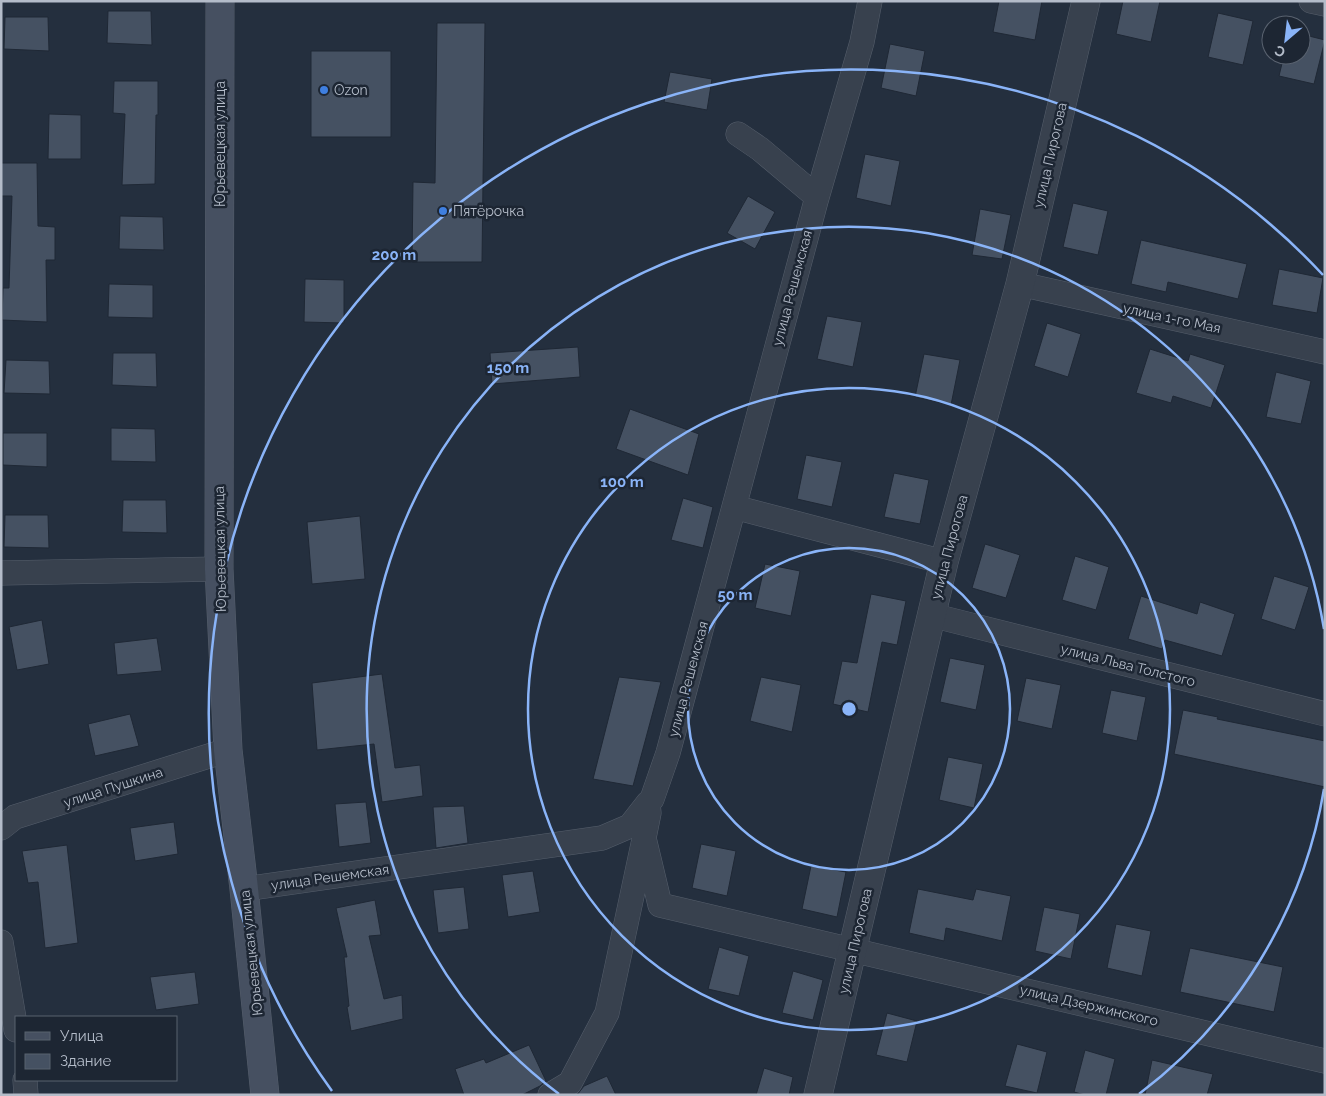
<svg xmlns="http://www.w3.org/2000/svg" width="1326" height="1096" font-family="Raleway,sans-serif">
  <rect width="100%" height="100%" fill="#242f3e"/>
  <path fill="#455162" stroke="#1f2835" d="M 999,1 L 1042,1 L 1035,40 L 993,32 Z
    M 1123,1 L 1160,1 L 1151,42 L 1116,34 Z
    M 108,11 L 151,11 L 152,45 L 107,43 Z
    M 1218,13 L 1253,21 L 1243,65 L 1208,57 Z
    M 5,17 L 48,17 L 49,51 L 4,49 Z
    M 437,23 L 485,23 L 482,262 L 412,262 L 413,182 L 435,183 Z
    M 1301,34 L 1325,40 L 1314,84 L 1279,76 L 1284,55 L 1301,55 Z
    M 890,44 L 925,51 L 916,96 L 881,88 Z
    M 311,51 L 391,51 L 391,137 L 311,137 Z
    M 670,72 L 712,79 L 707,110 L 664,102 Z
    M 114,81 L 158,81 L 158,115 L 156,115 L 155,184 L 122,185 L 125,114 L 113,113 Z
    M 49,114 L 81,115 L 81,159 L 48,159 Z
    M 865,154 L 900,161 L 891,206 L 856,198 Z
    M 1,163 L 37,163 L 38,226 L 55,227 L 55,260 L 46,260 L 47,322 L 2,320 L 3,288 L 9,288 L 12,196 L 1,196 Z
    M 748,196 L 775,212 L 755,249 L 727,233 Z
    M 1073,203 L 1108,211 L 1098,255 L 1063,247 Z
    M 980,209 L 1011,215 L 1002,259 L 972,255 Z
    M 120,216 L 163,217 L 164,250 L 119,249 Z
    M 1141,240 L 1247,264 L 1238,299 L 1168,282 L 1166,292 L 1131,284 Z
    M 1279,269 L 1323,278 L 1317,313 L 1272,305 Z
    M 305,279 L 344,280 L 344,323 L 304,322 Z
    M 109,284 L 153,285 L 153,318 L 108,317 Z
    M 827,316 L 862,322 L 853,367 L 817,359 Z
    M 1047,323 L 1081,334 L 1068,377 L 1034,366 Z
    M 578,347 L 580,377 L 492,384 L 490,353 Z
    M 1150,349 L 1188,361 L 1190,354 L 1225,365 L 1211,408 L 1173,396 L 1171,403 L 1136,393 Z
    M 113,353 L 156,353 L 157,387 L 112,385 Z
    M 924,354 L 960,360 L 951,405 L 915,397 Z
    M 6,360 L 49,361 L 50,394 L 4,393 Z
    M 1276,372 L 1311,381 L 1301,424 L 1266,417 Z
    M 630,409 L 699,434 L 688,475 L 616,449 Z
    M 111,428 L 155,429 L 156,462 L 111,461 Z
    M 3,433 L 47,433 L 47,467 L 3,465 Z
    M 806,455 L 842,462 L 832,507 L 797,499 Z
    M 894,473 L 929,480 L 920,524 L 884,517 Z
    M 683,498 L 713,507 L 703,548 L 671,540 Z
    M 123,500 L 166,500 L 167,533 L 122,532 Z
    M 5,515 L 48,515 L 49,548 L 4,547 Z
    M 360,516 L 365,579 L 312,584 L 307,522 Z
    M 985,544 L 1020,555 L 1006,598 L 972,588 Z
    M 1075,556 L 1109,567 L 1096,610 L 1062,600 Z
    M 765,564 L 800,571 L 791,616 L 755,608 Z
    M 1274,576 L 1309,587 L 1295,630 L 1261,619 Z
    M 871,594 L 906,601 L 897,645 L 882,642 L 868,712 L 833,704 L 842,661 L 857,663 Z
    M 1141,596 L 1197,614 L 1200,602 L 1235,614 L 1222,656 L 1165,640 L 1162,649 L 1128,639 Z
    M 42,620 L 49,664 L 17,670 L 9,627 Z
    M 157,638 L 162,671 L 117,675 L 114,643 Z
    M 950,658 L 985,665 L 976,710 L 940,702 Z
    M 382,674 L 395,768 L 420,765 L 423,796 L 382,802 L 374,744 L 317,750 L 312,683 Z
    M 619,677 L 661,682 L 633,786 L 593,779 Z
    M 761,677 L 801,685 L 792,732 L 750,721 Z
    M 1026,678 L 1061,685 L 1052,729 L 1017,721 Z
    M 1111,690 L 1146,697 L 1137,741 L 1102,733 Z
    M 1183,710 L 1218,717 L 1217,719 L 1325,741 L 1325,787 L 1174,754 Z
    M 130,714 L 139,746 L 95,756 L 88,724 Z
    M 948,757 L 983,764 L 974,808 L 939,800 Z
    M 366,802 L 371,843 L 339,847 L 335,804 Z
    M 464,806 L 468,843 L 436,848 L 433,807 Z
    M 174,822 L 178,854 L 135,861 L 130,828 Z
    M 701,844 L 736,851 L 727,896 L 692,888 Z
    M 67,845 L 78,943 L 45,948 L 38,882 L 28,883 L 22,851 Z
    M 811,866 L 846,872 L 837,917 L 802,909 Z
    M 533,871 L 540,912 L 508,917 L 502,875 Z
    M 464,887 L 469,929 L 438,933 L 433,890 Z
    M 918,889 L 973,900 L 976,889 L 1011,896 L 1002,941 L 946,928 L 944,941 L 909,933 Z
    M 375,900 L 381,935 L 369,936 L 384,999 L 402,995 L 403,1019 L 351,1031 L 347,1007 L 349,1006 L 344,957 L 347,957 L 336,908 Z
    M 1044,907 L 1080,914 L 1071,959 L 1035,951 Z
    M 1116,924 L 1151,931 L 1142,976 L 1107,968 Z
    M 719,947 L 749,956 L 739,996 L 708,989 Z
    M 1190,948 L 1283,967 L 1274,1012 L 1180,992 Z
    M 793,971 L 823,980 L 813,1020 L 782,1013 Z
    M 195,972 L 199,1004 L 156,1010 L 150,977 Z
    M 887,1013 L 917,1021 L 907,1062 L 876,1055 Z
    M 1017,1044 L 1047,1052 L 1037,1093 L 1005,1086 Z
    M 529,1045 L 546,1081 L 540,1086 L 522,1095 L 464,1095 L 455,1069 L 484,1059 L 486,1063 Z
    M 1085,1050 L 1115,1059 L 1106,1095 L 1085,1095 L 1074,1092 Z
    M 1152,1060 L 1213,1074 L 1207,1095 L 1145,1095 Z
    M 764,1068 L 793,1077 L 789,1095 L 756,1095 Z
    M 607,1076 L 616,1095 L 577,1095 L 584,1086 Z"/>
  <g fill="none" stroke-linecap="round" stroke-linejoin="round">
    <g stroke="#565f6c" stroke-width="25">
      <path id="minor" d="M 1311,1 L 1325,4
        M 738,134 L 760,149 L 817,197
        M 1020,284 L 1325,352
        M 734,507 L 944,562
        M 1,573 L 219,569
        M 931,615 L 1325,714
        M 648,803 L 649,813 L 644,838 L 660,905 L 1325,1061
        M 1,828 L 15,817 L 228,750
        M 244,889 L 602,838 L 630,826 L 648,803 L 652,799 L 668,753 L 816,201 L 862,42 L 870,1
        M 1,942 L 16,1030
        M 25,1080 L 26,1095
        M 550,1095 L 570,1083 L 607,1013 L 643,844"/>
    </g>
    <g stroke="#565f6c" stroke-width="29">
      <path id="tertiary" d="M 818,1095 L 944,562 L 1020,284 L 1086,1"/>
    </g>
    <g stroke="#565f6c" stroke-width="29">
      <path id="secondary" d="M 220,1 L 219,569 L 228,750 L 244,889 L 265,1095"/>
    </g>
    <use href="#minor" stroke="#38414e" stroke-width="24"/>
    <use href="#tertiary" stroke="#38414e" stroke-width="28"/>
    <use href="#secondary" stroke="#465061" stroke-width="28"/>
  </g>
  <g fill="none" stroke="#8ab4f8" stroke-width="2.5">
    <circle cx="849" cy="709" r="161"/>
    <circle cx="849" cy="709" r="321"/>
    <path d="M1324 789A482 482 0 0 1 1139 1094M559 1094A482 482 0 1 1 1324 629"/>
    <path d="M332 1091A643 643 0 0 1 1323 275"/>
  </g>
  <g fill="#3f7fe0" stroke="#1d2633" stroke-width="2">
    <circle cx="324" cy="90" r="5"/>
    <circle cx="443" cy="211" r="5"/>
  </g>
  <g text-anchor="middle" stroke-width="5" stroke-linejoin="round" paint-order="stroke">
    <g font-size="14" fill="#b4bcc9" stroke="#1d2633" text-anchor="start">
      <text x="334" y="95">Ozon</text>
      <text x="453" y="216">Пятёрочка</text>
    </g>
    <g font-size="14" fill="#b4bcc9" stroke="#1d2633">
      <text transform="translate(220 144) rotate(-90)" y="5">Юрьевецкая улица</text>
      <text transform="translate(1050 155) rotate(-77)" y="5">улица Пирогова</text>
      <text transform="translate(792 288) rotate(-75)" y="5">улица Решемская</text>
      <text transform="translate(1172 318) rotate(12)" y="5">улица 1-го Мая</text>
      <text transform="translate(949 547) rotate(-75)" y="5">улица Пирогова</text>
      <text transform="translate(220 549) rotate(-91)" y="5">Юрьевецкая улица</text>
      <text transform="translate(1128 665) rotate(14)" y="5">улица Льва Толстого</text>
      <text transform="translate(688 679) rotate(-75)" y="5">улица Решемская</text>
      <text transform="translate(113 787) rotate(-18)" y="5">улица Пушкина</text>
      <text transform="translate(330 877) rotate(-8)" y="5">улица Решемская</text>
      <text transform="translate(855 941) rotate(-77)" y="5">улица Пирогова</text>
      <text transform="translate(251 953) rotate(-96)" y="5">Юрьевецкая улица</text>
      <text transform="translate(1089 1005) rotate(13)" y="5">улица Дзержинского</text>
    </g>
  </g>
  <circle cx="849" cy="709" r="8" fill="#8ab4f8" stroke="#1d2633" stroke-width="2.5"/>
  <g font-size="15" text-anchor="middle" font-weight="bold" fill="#8ab4f8" stroke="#1d2633" stroke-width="5" stroke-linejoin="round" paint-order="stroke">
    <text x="394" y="260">200 m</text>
    <text x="508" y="373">150 m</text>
    <text x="622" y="487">100 m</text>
    <text x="735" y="600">50 m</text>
  </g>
  <rect width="1326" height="1096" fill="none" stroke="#b4bcc9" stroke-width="5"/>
  <rect x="15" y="1016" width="162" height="65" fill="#1d2633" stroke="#59626f"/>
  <rect x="25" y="1032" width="25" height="8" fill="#465061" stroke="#59626f"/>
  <text x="60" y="1041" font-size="15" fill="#b4bcc9">Улица</text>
  <rect x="25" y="1054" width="25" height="15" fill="#455162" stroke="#59626f"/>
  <text x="60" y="1066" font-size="15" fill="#b4bcc9">Здание</text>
  <g transform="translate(1286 40) rotate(208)"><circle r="24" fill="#1d2633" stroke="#59626f"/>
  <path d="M0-4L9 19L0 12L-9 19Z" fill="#8ab4f8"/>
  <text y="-8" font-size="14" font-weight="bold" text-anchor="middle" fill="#b4bcc9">С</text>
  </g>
</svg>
